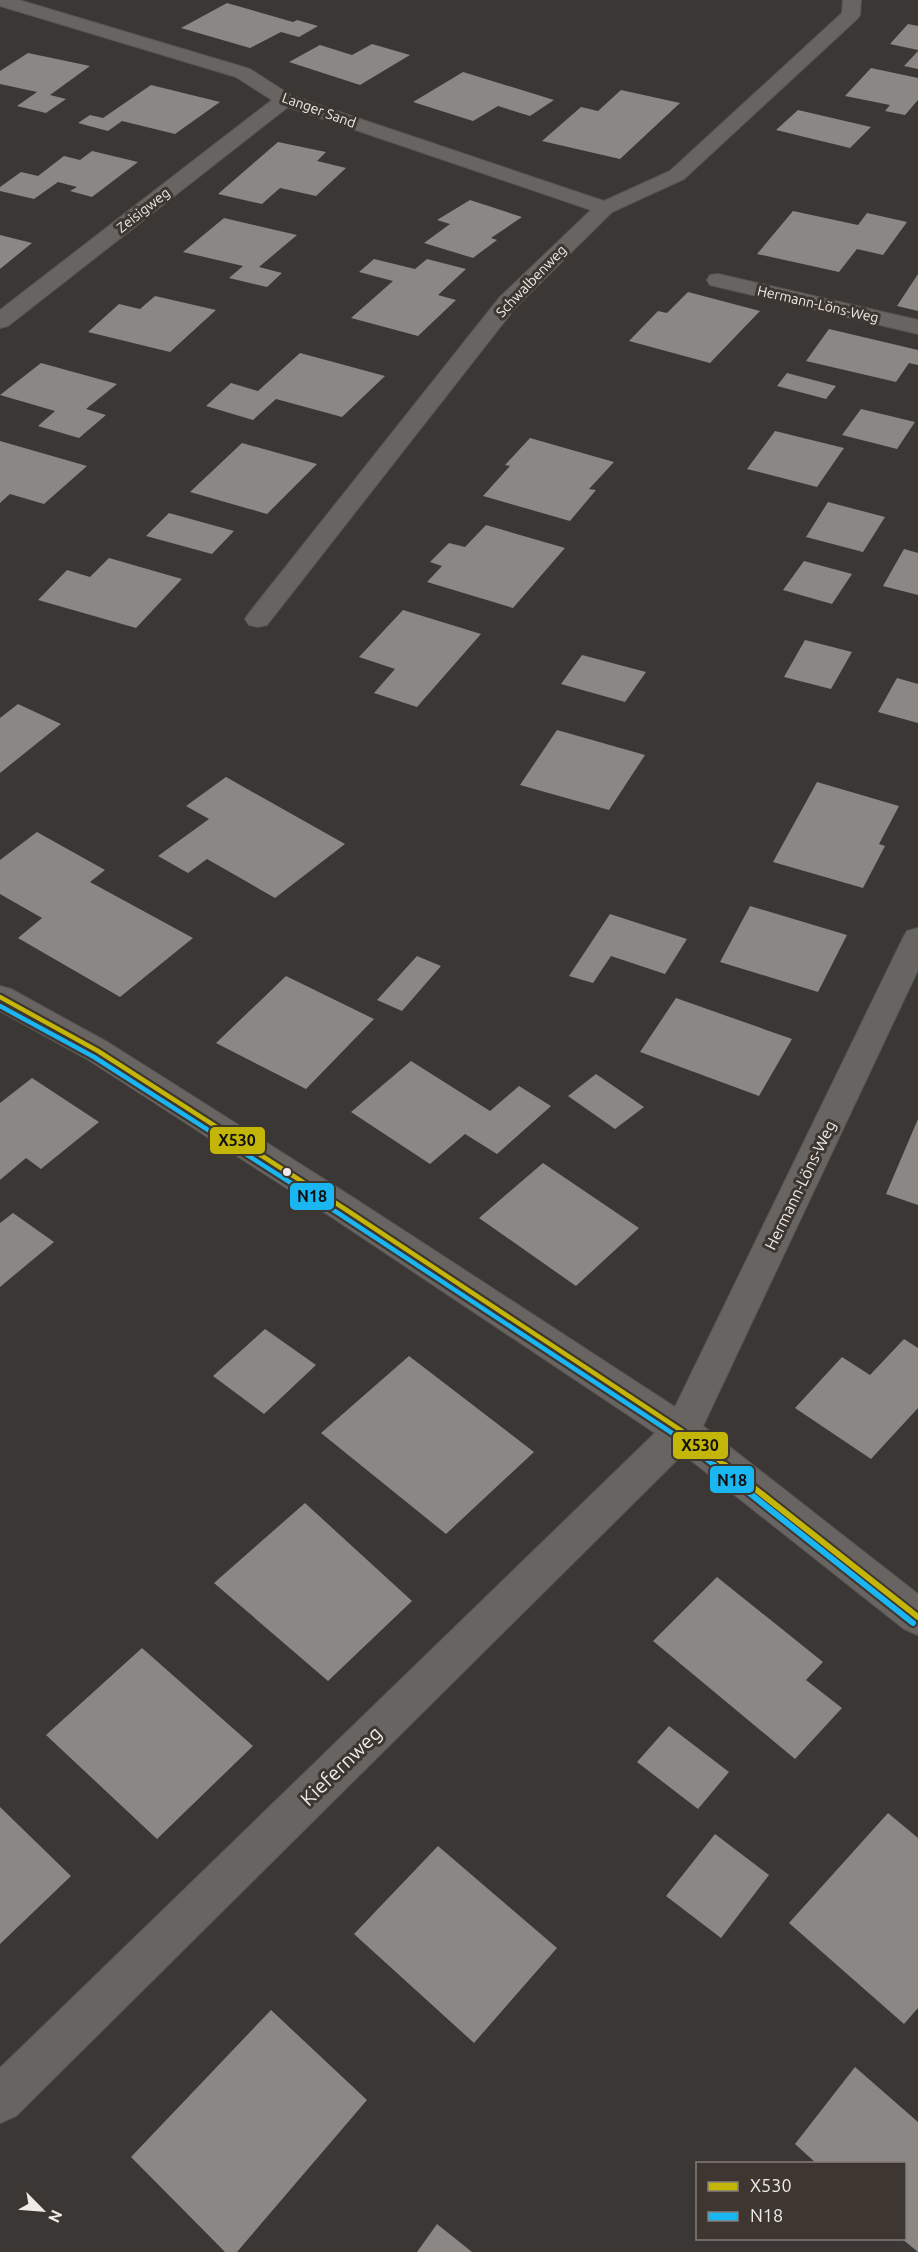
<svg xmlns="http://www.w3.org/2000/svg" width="918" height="2252" font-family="Ubuntu,sans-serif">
  <rect width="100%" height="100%" fill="#3a3734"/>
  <path fill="#8a8785" d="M 227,3 L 293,22 L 297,20 L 318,26 L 299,37 L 281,32 L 250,48 L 181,28 Z
    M 908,24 L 918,26 L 918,50 L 890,44 Z
    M 372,44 L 410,55 L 360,85 L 289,62 L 320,45 L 352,55 Z
    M 918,51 L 918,69 L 904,66 Z
    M 28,53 L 90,66 L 50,95 L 66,99 L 46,113 L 17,106 L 37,92 L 0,84 L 0,71 Z
    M 871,68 L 918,78 L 918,100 L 905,115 L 885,111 L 890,105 L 845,96 Z
    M 463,72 L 554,100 L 530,116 L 498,106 L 473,121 L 413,102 Z
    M 151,85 L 220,102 L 175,134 L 122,121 L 108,131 L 78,123 L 90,115 L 103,118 Z
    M 621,90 L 680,103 L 620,159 L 542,141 L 581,107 L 598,111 Z
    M 798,110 L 871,127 L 850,148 L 776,130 Z
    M 278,142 L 326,152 L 317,161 L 346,168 L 316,196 L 280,188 L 262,204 L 218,194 Z
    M 92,151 L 138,162 L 92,197 L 70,191 L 77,187 L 58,182 L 34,199 L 0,191 L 0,187 L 21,172 L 38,176 L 64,156 L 80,160 Z
    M 470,200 L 522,217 L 491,238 L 497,240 L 473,258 L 424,243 L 450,224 L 437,220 Z
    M 793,211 L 858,225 L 867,213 L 907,222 L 883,255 L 857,249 L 839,272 L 757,254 Z
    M 224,218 L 297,235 L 259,267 L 282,273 L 267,287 L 229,278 L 243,266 L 183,252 Z
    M 0,235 L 32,243 L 0,269 Z
    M 374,259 L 415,269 L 427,259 L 466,269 L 438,295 L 456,300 L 418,336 L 351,318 L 393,281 L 359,272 Z
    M 918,274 L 918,311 L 897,306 Z
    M 688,292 L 760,311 L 710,363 L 629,341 L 658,311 L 667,313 Z
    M 155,296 L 216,310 L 170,352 L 88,332 L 119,304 L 140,309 Z
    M 829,329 L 918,350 L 918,365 L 909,363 L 896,382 L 806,361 Z
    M 300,353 L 385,376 L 342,417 L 276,399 L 253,420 L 206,406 L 231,383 L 258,391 Z
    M 41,363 L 117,384 L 86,409 L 106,415 L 79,438 L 38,426 L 55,411 L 0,395 Z
    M 787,373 L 836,386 L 826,399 L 777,386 Z
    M 861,409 L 915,422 L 897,449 L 842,435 Z
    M 775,431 L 844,448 L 817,487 L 747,469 Z
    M 530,438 L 614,462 L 589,489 L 596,490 L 570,521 L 483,496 L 510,466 L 505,465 Z
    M 0,441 L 87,466 L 44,504 L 10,494 L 0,503 Z
    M 242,443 L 317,464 L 267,514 L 190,492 Z
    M 828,502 L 885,517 L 863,552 L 806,537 Z
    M 169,513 L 234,531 L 212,554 L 146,536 Z
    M 486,525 L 565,548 L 513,608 L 427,582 L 442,566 L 430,562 L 449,543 L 465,547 Z
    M 904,549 L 918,553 L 918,595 L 883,586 Z
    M 109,558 L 182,579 L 136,628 L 38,600 L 67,570 L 90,577 Z
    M 804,561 L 852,574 L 832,604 L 783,590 Z
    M 403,610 L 481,634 L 417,707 L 374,693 L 395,669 L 359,657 Z
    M 805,640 L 852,652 L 831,689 L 784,677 Z
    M 582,655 L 646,672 L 625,702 L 561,684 Z
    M 897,678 L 918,684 L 918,723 L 878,712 Z
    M 18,704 L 61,724 L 0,773 L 0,718 Z
    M 557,730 L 645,755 L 609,810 L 520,785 Z
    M 226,777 L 345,844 L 275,898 L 207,859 L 188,873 L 158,856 L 209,819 L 186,806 Z
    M 817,782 L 899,806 L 879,844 L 885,846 L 863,888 L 773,862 Z
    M 37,832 L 105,870 L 90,882 L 193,938 L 120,997 L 18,938 L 42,918 L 0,894 L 0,860 Z
    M 750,906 L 847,935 L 818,992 L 720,962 Z
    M 610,914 L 687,939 L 665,974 L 611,956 L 593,983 L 569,976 Z
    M 417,956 L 441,966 L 402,1011 L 377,1000 Z
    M 286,976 L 374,1019 L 306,1089 L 216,1043 Z
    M 676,998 L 792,1039 L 759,1096 L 640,1052 Z
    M 411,1061 L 490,1111 L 519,1086 L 551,1106 L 497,1154 L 465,1134 L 430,1164 L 351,1112 Z
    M 596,1074 L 644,1107 L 615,1129 L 568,1096 Z
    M 32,1078 L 99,1122 L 41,1169 L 26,1158 L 0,1180 L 0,1103 Z
    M 918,1119 L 918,1205 L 886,1194 Z
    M 543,1163 L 639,1228 L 576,1286 L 479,1218 Z
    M 13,1213 L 54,1242 L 0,1287 L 0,1223 Z
    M 265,1329 L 316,1365 L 264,1414 L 213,1376 Z
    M 904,1339 L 918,1348 L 918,1408 L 871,1459 L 795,1408 L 842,1357 L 870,1375 Z
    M 409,1356 L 534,1452 L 446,1534 L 321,1433 Z
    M 305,1503 L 412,1601 L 328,1681 L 214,1583 Z
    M 717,1577 L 823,1662 L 806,1680 L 842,1708 L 795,1759 L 653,1641 Z
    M 142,1648 L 253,1746 L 157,1839 L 46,1735 Z
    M 669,1726 L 729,1772 L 698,1809 L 637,1762 Z
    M 0,1807 L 71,1876 L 0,1944 Z
    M 888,1813 L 918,1838 L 918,2008 L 904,2024 L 789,1923 Z
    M 715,1834 L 769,1875 L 721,1938 L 666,1896 Z
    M 438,1846 L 557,1948 L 474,2043 L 354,1934 Z
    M 271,2010 L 367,2100 L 237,2252 L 225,2252 L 131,2157 Z
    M 855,2067 L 918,2122 L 918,2252 L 901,2238 L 904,2238 L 904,2164 L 817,2164 L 795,2144 Z
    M 437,2224 L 472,2252 L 417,2252 Z"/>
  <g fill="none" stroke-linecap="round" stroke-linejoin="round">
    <g stroke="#575451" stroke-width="2">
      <path id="minor" d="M 0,0 L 19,0 L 250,69 L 292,96 L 604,201 L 670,171 L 842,13 L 843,0 L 861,0 L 860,15 L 857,19 L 684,179 L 612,212 L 515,308 L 267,625 L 258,627 L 249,625 L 245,619 L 249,613 L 499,298 L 591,210 L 288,107 L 8,326 L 0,328 L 0,310 L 272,100 L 236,77 L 0,6 Z
        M 718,274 L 918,320 L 918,334 L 710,285 L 707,280 L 710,275 Z
        M 918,928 L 918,970 L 703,1426 L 918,1594 L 918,1635 L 904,1629 L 683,1454 L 16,2116 L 0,2123 L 0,2068 L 655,1433 L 333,1218 L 87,1059 L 0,1011 L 0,986 L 11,989 L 109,1043 L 357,1200 L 675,1407 L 903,938 L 907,931 Z"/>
    </g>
    <use href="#minor" fill="#676462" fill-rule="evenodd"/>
    <g stroke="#3e3630" stroke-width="9">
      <path id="bus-1-far1" d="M 0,997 L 98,1051 L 345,1209 L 682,1431 L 727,1467"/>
    </g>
    <g stroke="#3e3630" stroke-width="10">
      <path id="bus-1" d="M 725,1465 L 918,1617"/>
    </g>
    <g stroke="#3e3630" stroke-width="9">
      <path id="bus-2-far1" d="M 0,1006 L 94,1057 L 341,1215 L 678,1437 L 716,1467"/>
    </g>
    <g stroke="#3e3630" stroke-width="10">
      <path id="bus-2" d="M 714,1465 L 913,1623"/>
    </g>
    <use href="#bus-1-far1" stroke="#c4b608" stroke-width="4.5"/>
    <use href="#bus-1" stroke="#c4b608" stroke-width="6"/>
    <use href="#bus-2-far1" stroke="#1ab6f2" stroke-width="4.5"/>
    <use href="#bus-2" stroke="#1ab6f2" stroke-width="6"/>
  </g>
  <circle fill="#f0ebe7" stroke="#3e3630" stroke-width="2" cx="287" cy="1172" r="5"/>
  <g text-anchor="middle" stroke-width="6" stroke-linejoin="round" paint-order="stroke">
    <g font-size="14" fill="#f0ebe7" stroke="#3e3630">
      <text transform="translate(319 110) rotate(20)" y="5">Langer Sand</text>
      <text transform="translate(143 210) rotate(-38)" y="5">Zeisigweg</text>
      <text transform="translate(531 281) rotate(-46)" y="5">Schwalbenweg</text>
      <text transform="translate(818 304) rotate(13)" y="5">Hermann-Löns-Weg</text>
    </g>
    <g font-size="16" fill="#f0ebe7" stroke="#3e3630">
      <text transform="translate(800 1185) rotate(-64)" y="6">Hermann-Löns-Weg</text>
    </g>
    <g font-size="20" fill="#f0ebe7" stroke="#3e3630">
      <text transform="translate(341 1766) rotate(-44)" y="7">Kiefernweg</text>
    </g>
  </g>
  <g stroke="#3e3630" stroke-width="2">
    <rect x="209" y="1126" width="57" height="29" rx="6" fill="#c4b608"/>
    <rect x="289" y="1182" width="46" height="29" rx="6" fill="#1ab6f2"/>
    <rect x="672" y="1431" width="57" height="29" rx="6" fill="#c4b608"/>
    <rect x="709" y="1465" width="46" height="29" rx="6" fill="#1ab6f2"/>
  </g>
  <g font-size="16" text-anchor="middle" font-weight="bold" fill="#111">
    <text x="237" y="1146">X530</text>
    <text x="312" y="1202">N18</text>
    <text x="700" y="1451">X530</text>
    <text x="732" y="1486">N18</text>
  </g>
  <rect x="696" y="2162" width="210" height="78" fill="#3e3630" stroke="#857e79" stroke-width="1.5"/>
  <rect x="708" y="2182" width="30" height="9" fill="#c4b608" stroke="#857e79" stroke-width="1.5"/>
  <text x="750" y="2192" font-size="18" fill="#f0ebe7">X530</text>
  <rect x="708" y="2212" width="30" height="9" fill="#1ab6f2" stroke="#857e79" stroke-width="1.5"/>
  <text x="750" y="2222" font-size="18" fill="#f0ebe7">N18</text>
  <g transform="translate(42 2210) rotate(115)" stroke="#3e3630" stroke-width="4.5" paint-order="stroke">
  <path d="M0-4.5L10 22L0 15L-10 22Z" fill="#f0ebe7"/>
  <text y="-9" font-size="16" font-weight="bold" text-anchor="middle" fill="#f0ebe7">N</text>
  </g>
</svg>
